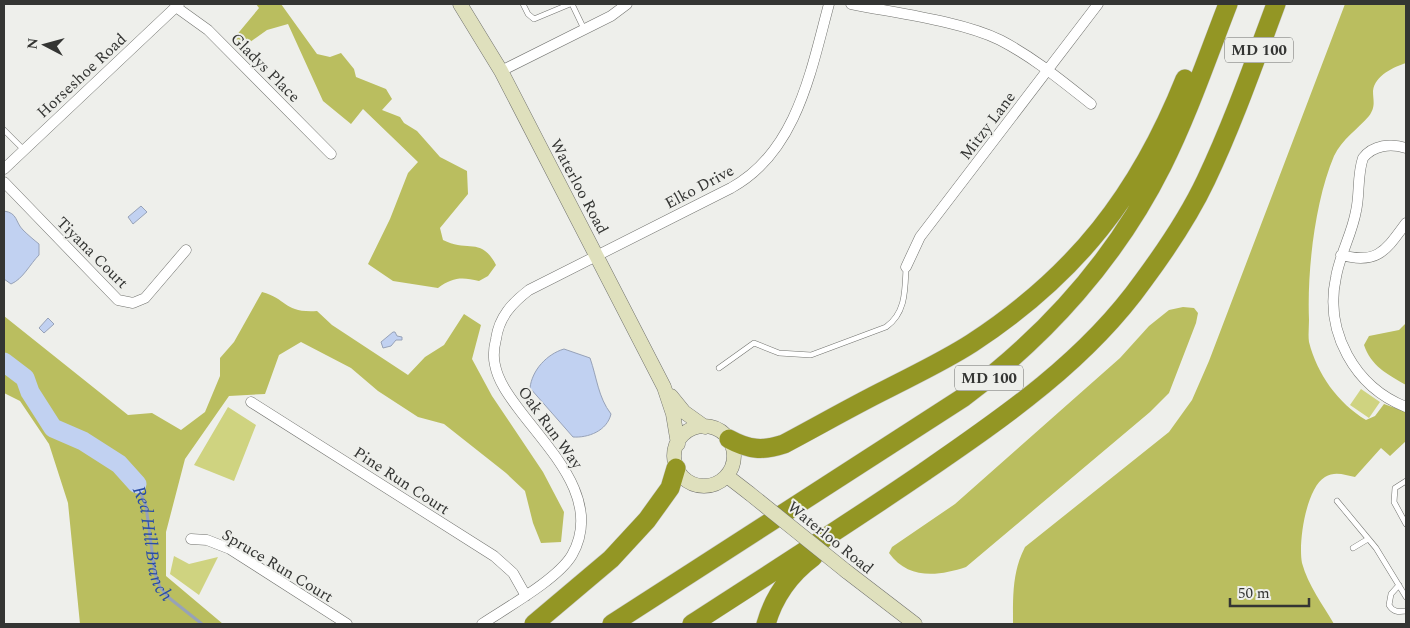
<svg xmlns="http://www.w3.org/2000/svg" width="1410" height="628" font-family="Spectral,serif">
  <rect width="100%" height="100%" fill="#eeefeb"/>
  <path fill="#cfd380" d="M 1361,389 L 1380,402 L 1369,418 L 1350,405 Z
    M 228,407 L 256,425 L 234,481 L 194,465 Z
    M 174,556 L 189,564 L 218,557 L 199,595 L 170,574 Z"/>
  <path fill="#babe5f" d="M 256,4 L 281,4 L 317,54 L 330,57 L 341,53 L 354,69 L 356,77 L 386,89 L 392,99 L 382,110 L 400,117 L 404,123 L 417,131 L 440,157 L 467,171 L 468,194 L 440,228 L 443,240 C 468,253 481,236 496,265 L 488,276 L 479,281 C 462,277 453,277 438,288 L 393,281 L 368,264 L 390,219 L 408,173 L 418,162 L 363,109 L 351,124 L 323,101 L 288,24 L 267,30 L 246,45 L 239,43 L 235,37 L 259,8 Z
    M 1345,4 L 1406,4 L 1406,63 C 1394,67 1375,75 1373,91 C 1373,101 1376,106 1369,116 C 1358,129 1342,139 1334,156 C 1315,201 1307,270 1309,320 C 1309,327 1308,335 1309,342 C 1317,374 1338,403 1366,420 L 1375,416 L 1384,404 L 1406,412 L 1406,441 L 1390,456 L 1381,448 L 1355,477 C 1345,475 1335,471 1325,477 C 1306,488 1298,543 1302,563 C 1308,585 1323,605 1334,624 L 1013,624 C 1013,597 1012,572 1025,547 L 1169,432 L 1192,400 L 1209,361 Z
    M 262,292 C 288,299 283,313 317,311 L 332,325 L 408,375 L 425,357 L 444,345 L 464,314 L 481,325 L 472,359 L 492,396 L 543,472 L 564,512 L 561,542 L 541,543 L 533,523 L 525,491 L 506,473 L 444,424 L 418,417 L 378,391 L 351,368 L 301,342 L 279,355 L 265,394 L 229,396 L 185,459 L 166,532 L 166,576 L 223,624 L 80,624 L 68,503 L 49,444 L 20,401 L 4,393 L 4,316 L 128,415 L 152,413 L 181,430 L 205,412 L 220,376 L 220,358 L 234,342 Z
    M 1183,307 L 1194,308 L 1198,313 L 1196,323 L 1169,393 L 1150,412 L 966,567 C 939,576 908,580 889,553 L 892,547 L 955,504 L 1120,358 L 1149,326 L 1169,310 Z
    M 1406,323 L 1406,385 C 1387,374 1371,366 1364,345 L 1369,336 L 1399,330 Z"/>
  <path fill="#c1d1f1" stroke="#97a2b8" d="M 141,206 L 147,212 L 133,224 L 128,217 Z
    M 4,211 C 18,213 15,222 23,230 C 28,235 34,240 39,244 L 39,255 C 30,264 23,279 11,284 L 4,279 Z
    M 48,318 L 54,324 L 44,333 L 39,328 Z
    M 393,332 L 395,332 L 397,336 L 402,337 L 402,340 L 396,340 L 391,346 L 383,348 L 381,342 Z
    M 564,349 L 590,358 C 597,378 598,397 611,414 C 607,431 588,438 573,437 L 530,388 C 532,370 547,354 564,349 Z"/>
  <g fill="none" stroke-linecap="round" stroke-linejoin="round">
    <path stroke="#97a2b8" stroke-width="3" id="s1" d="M 137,484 L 146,506 L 155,574 L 160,587 L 168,597 L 202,624"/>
    <path stroke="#c1d1f1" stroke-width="19" d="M 4,362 L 25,378 L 30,392 L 53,428 L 83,441 L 119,464 L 137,484"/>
    <g stroke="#71726e" stroke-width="6">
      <path id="lane" d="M 523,4 L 528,14 L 534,19 L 570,4
        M 572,4 L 584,29
        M 4,130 L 24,150
        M 719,368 L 754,343 L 779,353 L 811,355 L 886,327 C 906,313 905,290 906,267
        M 1406,481 L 1395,488 L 1394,502 L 1406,524
        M 1337,501 L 1376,548 L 1406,597
        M 1353,548 L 1368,539
        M 1399,585 L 1391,594 L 1389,605 C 1393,612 1398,612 1406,611"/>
    </g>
    <g stroke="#71726e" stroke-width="11">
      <path id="street" d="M 851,4 C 895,13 961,21 1000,40 C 1033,57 1062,81 1091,104
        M 176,7 L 208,30 L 331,154
        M 501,71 L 611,16 L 627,4
        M 1406,148 C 1391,143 1373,145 1363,158 C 1357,175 1360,194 1356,211 C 1352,234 1340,254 1336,277 C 1324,332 1355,387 1406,407
        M 4,169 L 179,4
        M 4,182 L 118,300 L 133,303 L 145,298 L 186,250
        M 1341,255 C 1378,265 1386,250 1406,223
        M 906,267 L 920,237 L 1098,4
        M 251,402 L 494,556 L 513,573 L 526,596
        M 191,539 L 207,540 L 230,549 L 347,624
        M 482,624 C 506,608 558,579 572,555 C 603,500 549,450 518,408 C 509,396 498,381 495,365 C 493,357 494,347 496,339 C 499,317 512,303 529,290 L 731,188 C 797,152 811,70 829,4"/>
    </g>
    <g stroke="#71726e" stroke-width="15">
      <path id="secondary" d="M 460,4 L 501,71 L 664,387 L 673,414 L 678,444
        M 671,396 L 684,412 L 705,427
        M674 456a30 30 0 1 1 60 0a30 30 0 1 1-60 0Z
        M 727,476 L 749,493
        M 846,571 L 915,624"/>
    </g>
    <g stroke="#cacaca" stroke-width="20">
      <path id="highway" d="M 729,439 C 749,450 763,451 784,444 C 818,426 851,407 885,390 C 914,375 944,361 972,343 C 1076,275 1139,194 1185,79
        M 534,624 L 611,559 L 647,520 L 670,488 L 676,468
        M 612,624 L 964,397 C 1046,336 1116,258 1162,166 C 1188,114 1207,58 1228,4
        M 692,624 C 769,574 848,524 924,472 C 1004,417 1086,361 1143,281 C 1166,250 1189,216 1206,180 C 1233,123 1254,63 1276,4
        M 766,624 C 774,596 790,574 813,557"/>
    </g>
    <use href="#lane" stroke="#fff" stroke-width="5"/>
    <use href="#street" stroke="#fff" stroke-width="10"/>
    <use href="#secondary" stroke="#dfe0bd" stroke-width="14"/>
    <use href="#highway" stroke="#939624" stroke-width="19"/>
    <g stroke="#71726e" stroke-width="15" stroke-linecap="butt">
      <path id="secondary-bridge" d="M 749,493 L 846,571"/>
    </g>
    <use href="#secondary-bridge" stroke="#dfe0bd" stroke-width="14"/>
  </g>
  <g text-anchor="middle" stroke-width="4" stroke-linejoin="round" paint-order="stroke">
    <g fill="#eeefeb" stroke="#6c6d6a" stroke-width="1">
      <rect x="1225" y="37.5" width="68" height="25" rx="4"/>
      <rect x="955" y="365.5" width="68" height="25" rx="4"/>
    </g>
    <g font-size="15" font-weight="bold" fill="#343533">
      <text x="1259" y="55">MD 100</text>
      <text x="989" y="383">MD 100</text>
    </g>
    <g font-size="16" fill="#343533" stroke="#eeefeb">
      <text transform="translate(266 67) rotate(45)" y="6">Gladys Place</text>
      <text transform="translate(81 75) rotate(-43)" y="6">Horseshoe Road</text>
      <text transform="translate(987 125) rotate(-53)" y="6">Mitzy Lane</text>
      <text transform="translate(580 186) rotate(62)" y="6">Waterloo Road</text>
      <text transform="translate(699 186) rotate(-28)" y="6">Elko Drive</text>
      <text transform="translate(93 252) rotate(45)" y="6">Tiyana Court</text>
      <text transform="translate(551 427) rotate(54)" y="6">Oak Run Way</text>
      <text transform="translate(402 480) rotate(33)" y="6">Pine Run Court</text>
      <text transform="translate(831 537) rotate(39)" y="6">Waterloo Road</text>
      <text transform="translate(278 565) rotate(31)" y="6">Spruce Run Court</text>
    </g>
    <g font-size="18" font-style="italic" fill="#294da6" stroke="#eeefeb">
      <text dy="6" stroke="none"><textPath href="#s1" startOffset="62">Red Hill Branch</textPath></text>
    </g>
  </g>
  <rect width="1410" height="628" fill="none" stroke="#343533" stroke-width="10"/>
  <g transform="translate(45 45) rotate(276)" stroke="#eeefeb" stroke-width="4" paint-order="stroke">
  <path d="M0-4L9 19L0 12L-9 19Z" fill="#343533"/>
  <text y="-8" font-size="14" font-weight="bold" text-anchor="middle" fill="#343533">N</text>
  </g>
  <path d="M1230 598v8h79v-8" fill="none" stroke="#343533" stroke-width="2.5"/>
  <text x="1238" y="598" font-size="15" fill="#343533" stroke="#eeefeb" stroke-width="4" paint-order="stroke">50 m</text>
</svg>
